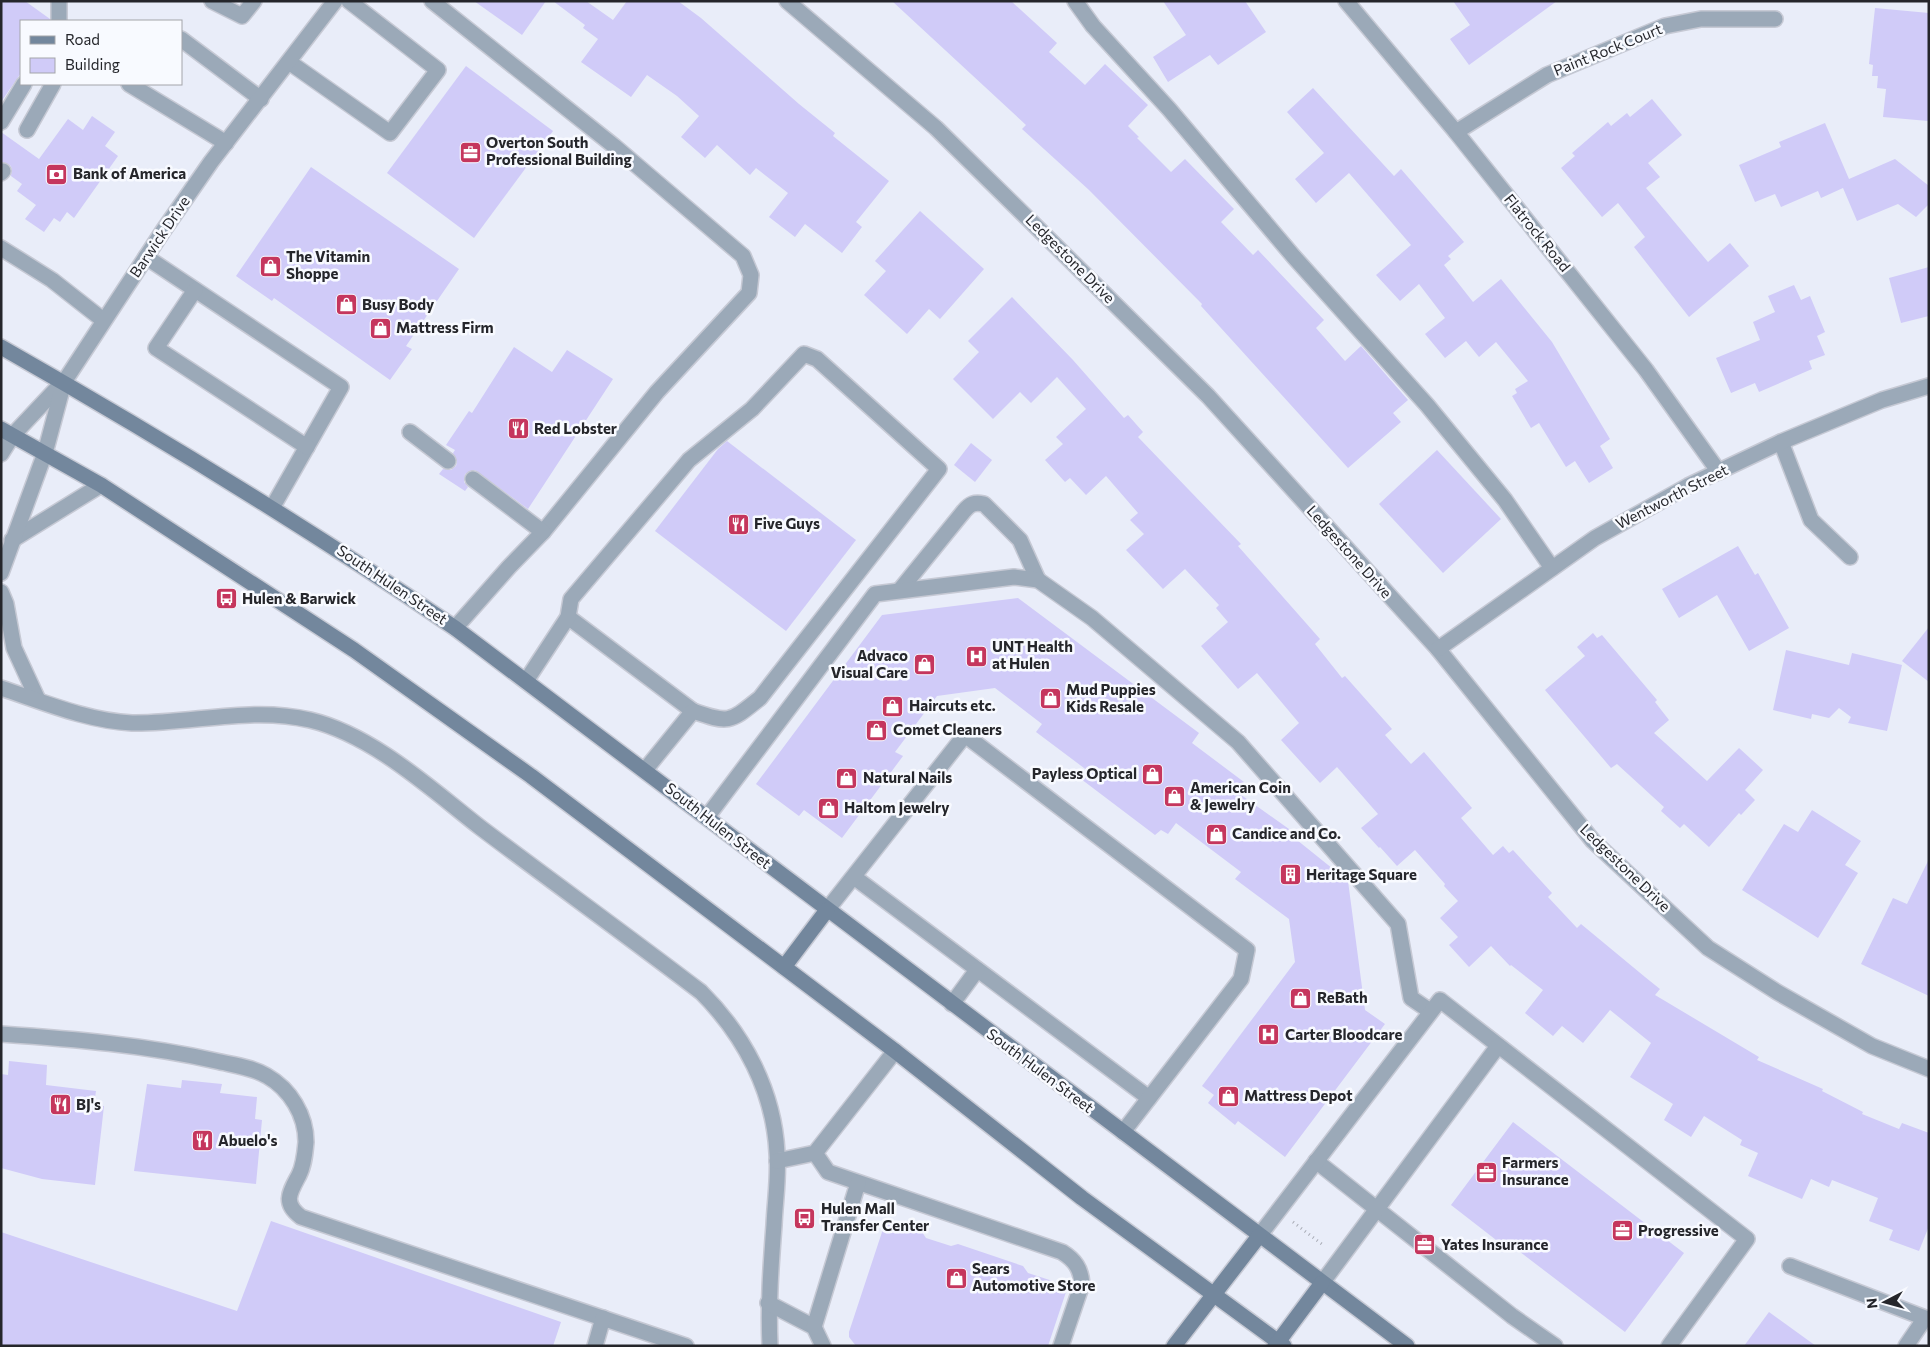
<svg xmlns="http://www.w3.org/2000/svg" width="1930" height="1347" font-family="Commissioner,sans-serif">
<style>
.building{fill:#d0cbf8}
.lines{fill:none;stroke-linecap:round;stroke-linejoin:round}
.lane-casing{stroke:#c6c9d4;stroke-width:18}
.street-casing{stroke:#c6c9d4;stroke-width:18}
.secondary-casing{stroke:#c6c9d4;stroke-width:18}
.path{stroke:#a9acb6;stroke-width:3;stroke-dasharray:1 4;stroke-linecap:butt}
.lane{stroke:#9ba9b8;stroke-width:15}
.street{stroke:#9ba9b8;stroke-width:15}
.secondary{stroke:#73879d;stroke-width:15}
.labels{text-anchor:middle;stroke-width:5;stroke-linejoin:round;paint-order:stroke}
.street-label{font-size:15px;fill:#25262b;stroke:#f8faff}
.poi-label{font-size:15px;font-weight:bold;fill:#25262b;stroke:#f8faff;text-anchor:start}
</style>
<rect width="100%" height="100%" fill="#e9edf9"/>
<!-- building -->
<g class="building">
<polygon points="1,1 25,1 50,19 50,21 21,21 21,73 1,102"/>
<polygon points="474,1 546,1 522,35"/>
<polygon points="553,1 586,1 613,20 627,1 678,1 701,18 799,104 835,133 833,136 889,181 856,222 862,227 842,253 805,224 795,237 769,217 788,193 756,168 750,175 717,145 705,158 681,137 699,116 677,96 647,75 631,97 581,62 598,39 583,28 585,25"/>
<polygon points="892,1 1011,1 1057,43 1049,52 1085,85 1105,64 1148,105 1128,126 1139,137 1137,138 1171,172 1185,159 1234,209 1221,222 1253,255 1258,250 1324,320 1316,328 1345,361 1361,346 1408,400 1393,413 1401,422 1348,468 1201,306 1202,304 1089,190 1022,129 1026,125"/>
<polygon points="1163,1 1245,1 1266,32 1218,65 1210,55 1168,82 1153,57 1186,35"/>
<polygon points="1453,1 1557,1 1469,65 1450,39 1470,25"/>
<polygon points="1875,8 1929,13 1928,121 1883,117 1886,89 1877,88 1878,76 1872,76 1873,65 1869,64"/>
<polygon points="466,66 553,131 474,238 387,173"/>
<polygon points="1313,88 1394,176 1401,169 1464,242 1448,256 1451,259 1444,265 1473,302 1501,279 1552,342 1610,439 1600,446 1613,468 1589,483 1575,461 1566,467 1539,423 1531,428 1512,396 1517,393 1515,389 1528,381 1496,342 1479,357 1466,341 1445,358 1425,334 1445,318 1419,284 1400,301 1376,275 1411,245 1349,173 1316,203 1295,179 1324,153 1287,112"/>
<polygon points="1652,99 1682,135 1648,163 1660,177 1646,188 1708,262 1730,243 1749,266 1689,317 1634,247 1645,237 1618,203 1602,217 1561,168 1575,156 1572,153 1608,122 1611,126 1627,113 1630,117"/>
<polygon points="92,116 115,132 105,146 118,156 74,218 67,212 60,222 54,218 44,232 25,219 36,205 17,191 22,184 11,176 12,169 10,165 1,162 1,132 39,159 68,119 83,130"/>
<polygon points="1825,123 1849,179 1895,159 1929,186 1929,204 1916,217 1898,204 1857,221 1843,188 1821,198 1818,191 1781,207 1775,194 1755,202 1739,165 1781,147 1779,142"/>
<polygon points="311,167 459,269 406,346 412,349 390,380 274,298 272,301 236,276"/>
<polygon points="920,211 984,269 940,319 929,309 907,334 864,295 886,271 875,261"/>
<polygon points="1929,267 1929,316 1901,323 1889,278"/>
<polygon points="1794,285 1801,300 1810,296 1825,332 1817,336 1825,355 1809,361 1812,369 1759,392 1755,383 1731,393 1716,358 1760,340 1753,322 1775,312 1768,296"/>
<polygon points="1012,297 1073,360 1124,418 1128,415 1143,432 1138,437 1241,544 1238,546 1320,639 1315,644 1342,678 1345,676 1392,729 1385,735 1411,764 1424,752 1472,808 1461,818 1493,855 1503,846 1509,853 1513,850 1552,893 1548,897 1577,928 1581,924 1645,977 1660,989 1655,995 1759,1057 1757,1060 1823,1089 1822,1091 1863,1112 1862,1114 1899,1129 1902,1123 1929,1133 1929,1226 1919,1251 1889,1240 1893,1230 1869,1221 1878,1198 1832,1180 1829,1187 1811,1179 1802,1199 1748,1176 1758,1153 1740,1145 1742,1140 1704,1116 1691,1137 1664,1120 1673,1104 1630,1077 1651,1043 1610,1010 1583,1043 1562,1026 1553,1036 1525,1013 1543,990 1511,965 1510,966 1491,946 1469,967 1449,945 1458,937 1440,918 1458,901 1444,886 1445,884 1415,850 1397,866 1380,847 1379,848 1361,828 1378,814 1337,767 1320,783 1281,740 1299,723 1257,673 1238,689 1201,646 1228,622 1216,608 1219,605 1185,569 1163,589 1126,550 1144,534 1130,520 1138,513 1106,476 1086,495 1070,478 1065,482 1045,460 1063,444 1056,437 1086,409 1057,377 1031,403 1020,392 993,419 953,379 979,352 968,341"/>
<polygon points="514,347 552,372 567,350 613,379 528,509 475,470 465,474 464,482 468,487 465,491 439,474 443,469 451,470 456,466 457,462 453,453 455,450 446,445 469,411 472,413"/>
<polygon points="727,441 856,540 786,631 655,531 718,449"/>
<polygon points="971,443 992,460 975,482 954,465"/>
<polygon points="1437,450 1501,519 1443,573 1379,504"/>
<polygon points="1738,546 1755,575 1758,573 1789,628 1749,651 1717,595 1679,618 1662,589"/>
<polygon points="1018,598 1199,733 1192,743 1244,782 1237,792 1289,829 1287,832 1348,881 1365,1010 1385,1024 1285,1157 1238,1121 1235,1125 1208,1103 1214,1095 1202,1086 1295,962 1289,919 1235,879 1241,872 1176,823 1168,834 1161,830 1155,835 1081,779 1088,771 1036,732 1042,724 995,688 937,696 895,752 903,756 842,838 804,810 799,816 756,784 882,615"/>
<polygon points="1929,627 1929,682 1902,661"/>
<polygon points="1593,633 1597,638 1602,635 1657,700 1655,702 1669,720 1654,733 1707,781 1739,748 1763,770 1745,790 1755,800 1741,815 1739,813 1709,847 1684,824 1680,828 1661,811 1664,807 1617,764 1611,768 1545,690 1585,656 1577,647"/>
<polygon points="1786,650 1849,665 1852,653 1902,665 1887,731 1848,723 1851,717 1839,708 1829,718 1812,714 1811,719 1773,710"/>
<polygon points="1812,810 1861,841 1845,865 1858,873 1818,938 1742,890 1784,824 1798,832"/>
<polygon points="1929,859 1929,996 1861,964 1893,898 1907,904"/>
<polygon points="9,1061 47,1065 46,1085 96,1091 94,1105 104,1106 95,1185 42,1179 1,1168 1,1074 8,1075"/>
<polygon points="182,1080 222,1084 220,1093 257,1097 255,1119 262,1120 256,1184 134,1171 147,1084 181,1088"/>
<polygon points="1513,1122 1684,1253 1625,1332 1503,1239 1500,1243 1451,1205"/>
<polygon points="271,1221 561,1322 553,1346 1,1346 1,1232 237,1311"/>
<polygon points="890,1223 922,1232 926,1238 951,1246 958,1244 1023,1266 1028,1273 1068,1286 1048,1346 856,1346 849,1337 849,1332 883,1229"/>
<polygon points="1769,1312 1816,1346 1744,1346"/>
</g>
<g class="lines">
<defs>
<g id="lane">
<polyline points="59,1 59,21"/>
<polyline points="212,1 242,16 254,1"/>
<polyline points="432,1 614,146 743,256 751,275 749,293 657,392 543,532 509,567 455,628"/>
<polyline points="1075,1 1093,26 1169,109 1294,257 1427,405 1505,500 1552,568"/>
<polyline points="181,39 261,99"/>
<polyline points="289,62 390,133 438,70 349,1"/>
<polyline points="129,84 226,143"/>
<polyline points="1,122 24,84"/>
<polyline points="27,130 53,84"/>
<polyline points="1,173 3,171"/>
<polyline points="1,248 52,280 103,320"/>
<polyline points="146,257 341,387 272,508"/>
<polyline points="195,290 156,348 307,447"/>
<polyline points="410,432 448,461"/>
<polyline points="1,454 13,435 62,383"/>
<polyline points="473,479 543,532"/>
<polyline points="12,540 101,485"/>
<polyline points="1,573 45,453 64,382"/>
<path d="M900,590L964,511C970,504 974,502 984,504L1020,540L1038,580"/>
<polyline points="1,592 6,604 14,648 38,700"/>
<polyline points="568,617 693,711"/>
<path d="M526,681L568,617L571,599L689,460L752,409L804,354L817,359L939,469L760,698C730,722 730,724 693,711L645,770"/>
<path d="M1,688C43,702 88,721 132,723C192,724 251,706 310,720C373,735 431,789 481,828C554,883 629,937 701,992C744,1035 774,1091 777,1153C779,1177 775,1201 774,1225C771,1265 768,1305 770,1346"/>
<polyline points="707,817 875,594 1014,577 1038,580 1092,618 1238,742 1398,924 1411,998 1430,1011"/>
<polyline points="854,877 1149,1098"/>
<polyline points="827,910 965,735 1247,950 1241,979 1123,1132"/>
<polyline points="952,1004 977,970"/>
<path d="M1,1034C73,1039 146,1045 216,1061C233,1065 252,1067 267,1076C290,1089 306,1115 306,1142C305,1153 304,1165 299,1175C290,1192 282,1203 301,1217L686,1346"/>
<path d="M815,1153L828,1172L1062,1252C1075,1260 1081,1269 1082,1284L1061,1346"/>
<polyline points="777,1161 815,1153 895,1051"/>
<polyline points="1316,1161 1512,1316 1555,1346"/>
<polyline points="1259,1236 1440,1000 1747,1239 1669,1346"/>
<polyline points="1790,1266 1925,1318 1906,1346"/>
<polyline points="1322,1283 1498,1046"/>
<polyline points="768,1303 814,1327 823,1346"/>
<polyline points="814,1327 858,1183"/>
<polyline points="595,1346 603,1318"/>
</g>
<g id="street">
<polyline points="787,1 936,128 1208,396 1438,649 1593,841 1708,948 1777,992 1872,1046 1929,1069"/>
<polyline points="1346,1 1456,132 1646,370 1719,472"/>
<polyline points="1456,132 1547,75 1665,26 1701,19 1775,19"/>
<polyline points="64,382 163,231 211,162 335,1"/>
<polyline points="1781,442 1811,520 1850,557"/>
<polyline points="1438,649 1595,538 1688,486 1781,442 1882,400 1929,386"/>
</g>
<g id="secondary">
<path d="M1,347C156,435 308,528 455,628L1407,1346"/>
<polyline points="1,429 101,485 354,650 531,776 895,1051 1082,1198 1284,1346"/>
<polyline points="784,967 827,910"/>
<polyline points="1174,1346 1259,1236"/>
<polyline points="1275,1346 1322,1283"/>
</g>
</defs>
<!-- lane casing -->
<use href="#lane" class="lane-casing"/>
<!-- street casing -->
<use href="#street" class="street-casing"/>
<!-- secondary casing -->
<use href="#secondary" class="secondary-casing"/>
<!-- path -->
<polyline class="path" points="1293,1222 1323,1245"/>
<!-- lane -->
<use href="#lane" class="lane"/>
<!-- street -->
<use href="#street" class="street"/>
<!-- secondary -->
<use href="#secondary" class="secondary"/>
</g>
<!-- icons -->
<defs>
<symbol id="office-square" viewBox="-11 -11 22 22"><rect x="-9" y="-9" width="18" height="18" rx="4" fill="#c5365d" stroke="#f8faff"/><path d="M-6-3h4V-5.5h4V-3h4V5H-6ZM-1-4.5V-3h2v-1.5ZM-6 0V1H6V0Z" fill="#fff"/></symbol>
<symbol id="bank-square" viewBox="-11 -11 22 22"><rect x="-9" y="-9" width="18" height="18" rx="4" fill="#c5365d" stroke="#f8faff"/><path d="M-6-4H6V4H-6ZM0-2.3a2.3 2.3 0 1 0 0 4.6a2.3 2.3 0 1 0 0-4.6Z" fill="#fff"/></symbol>
<symbol id="shop-square" viewBox="-11 -11 22 22"><rect x="-9" y="-9" width="18" height="18" rx="4" fill="#c5365d" stroke="#f8faff"/><path d="M-5-2.5h2.3a2.7 3.5 0 0 1 5.4 0H5L5.5 6h-11ZM-1.5-2.5h3a1.5 2.3 0 0 0-3 0Z" fill="#fff"/></symbol>
<symbol id="restaurant-square" viewBox="-11 -11 22 22"><rect x="-9" y="-9" width="18" height="18" rx="4" fill="#c5365d" stroke="#f8faff"/><path d="M-5-6h1v4h1v-4h1v4h1v-4h1v5L-1.5 .5V6h-2V.5L-5-1ZM5-6V6H3V1.5H1.5Q1.5-4 5-6Z" fill="#fff"/></symbol>
<symbol id="bus-square" viewBox="-11 -11 22 22"><rect x="-9" y="-9" width="18" height="18" rx="4" fill="#c5365d" stroke="#f8faff"/><path d="M-5-6H5V4H4V6H2V4H-2V6H-4V4H-5ZM-3.5-4V0h7V-4ZM-3.5 1.2v1.5H-2V1.2ZM2 1.2v1.5H3.5V1.2Z" fill="#fff"/></symbol>
<symbol id="hospital-square" viewBox="-11 -11 22 22"><rect x="-9" y="-9" width="18" height="18" rx="4" fill="#c5365d" stroke="#f8faff"/><path d="M-5-5h3v3.5h4V-5h3V5h-3V1.5h-4V5h-3Z" fill="#fff"/></symbol>
<symbol id="building-square" viewBox="-11 -11 22 22"><rect x="-9" y="-9" width="18" height="18" rx="4" fill="#c5365d" stroke="#f8faff"/><path d="M-4-6H4V6H1V3H-1V6H-4ZM-2.5-4.3h1.7v1.8h-1.7ZM.8-4.3h1.7v1.8H.8ZM-2.5-1h1.7V.8h-1.7ZM.8-1h1.7V.8H.8Z" fill="#fff"/></symbol>
</defs>
<g fill-rule="evenodd">
<use href="#office-square" x="458" y="140" width="25" height="25"/>
<use href="#bank-square" x="44" y="162" width="25" height="25"/>
<use href="#shop-square" x="258" y="254" width="25" height="25"/>
<use href="#shop-square" x="334" y="292" width="25" height="25"/>
<use href="#shop-square" x="368" y="316" width="25" height="25"/>
<use href="#restaurant-square" x="506" y="416" width="25" height="25"/>
<use href="#restaurant-square" x="726" y="512" width="25" height="25"/>
<use href="#bus-square" x="214" y="586" width="25" height="25"/>
<use href="#hospital-square" x="964" y="644" width="25" height="25"/>
<use href="#shop-square" x="912" y="652" width="25" height="25"/>
<use href="#shop-square" x="1038" y="686" width="25" height="25"/>
<use href="#shop-square" x="880" y="694" width="25" height="25"/>
<use href="#shop-square" x="864" y="718" width="25" height="25"/>
<use href="#shop-square" x="1140" y="762" width="25" height="25"/>
<use href="#shop-square" x="834" y="766" width="25" height="25"/>
<use href="#shop-square" x="1162" y="784" width="25" height="25"/>
<use href="#shop-square" x="816" y="796" width="25" height="25"/>
<use href="#shop-square" x="1204" y="822" width="25" height="25"/>
<use href="#building-square" x="1278" y="862" width="25" height="25"/>
<use href="#shop-square" x="1288" y="986" width="25" height="25"/>
<use href="#hospital-square" x="1256" y="1022" width="25" height="25"/>
<use href="#shop-square" x="1216" y="1084" width="25" height="25"/>
<use href="#restaurant-square" x="48" y="1092" width="25" height="25"/>
<use href="#restaurant-square" x="190" y="1128" width="25" height="25"/>
<use href="#office-square" x="1474" y="1160" width="25" height="25"/>
<use href="#bus-square" x="792" y="1206" width="25" height="25"/>
<use href="#office-square" x="1610" y="1218" width="25" height="25"/>
<use href="#office-square" x="1412" y="1232" width="25" height="25"/>
<use href="#shop-square" x="944" y="1266" width="25" height="25"/>
</g>
<g class="labels">
<!-- street labels -->
<g class="street-label">
<text transform="translate(1608 50) rotate(-22)" y="5">Paint Rock Court</text>
<text transform="translate(1537 233) rotate(51)" y="5">Flatrock Road</text>
<text transform="translate(160 237) rotate(-56)" y="5">Barwick Drive</text>
<text transform="translate(1070 259) rotate(45)" y="5">Ledgestone Drive</text>
<text transform="translate(1672 497) rotate(-27)" y="5">Wentworth Street</text>
<text transform="translate(1349 552) rotate(48)" y="5">Ledgestone Drive</text>
<text transform="translate(392 585) rotate(34)" y="5">South Hulen Street</text>
<text transform="translate(718 826) rotate(38)" y="5">South Hulen Street</text>
<text transform="translate(1625 868) rotate(44)" y="5">Ledgestone Drive</text>
<text transform="translate(1040 1071) rotate(37)" y="5">South Hulen Street</text>
</g>
<!-- poi labels -->
<g class="poi-label">
<text x="486" y="148">Overton South<tspan x="486" dy="17">Professional Building</tspan></text>
<text x="73" y="179">Bank of America</text>
<text x="286" y="262">The Vitamin<tspan x="286" dy="17">Shoppe</tspan></text>
<text x="362" y="310">Busy Body</text>
<text x="396" y="333">Mattress Firm</text>
<text x="534" y="434">Red Lobster</text>
<text x="754" y="529">Five Guys</text>
<text x="242" y="604">Hulen &amp; Barwick</text>
<text x="992" y="652">UNT Health<tspan x="992" dy="17">at Hulen</tspan></text>
<text x="908" y="661" text-anchor="end">Advaco<tspan x="908" dy="17">Visual Care</tspan></text>
<text x="1066" y="695">Mud Puppies<tspan x="1066" dy="17">Kids Resale</tspan></text>
<text x="909" y="711">Haircuts etc.</text>
<text x="893" y="735">Comet Cleaners</text>
<text x="1137" y="779" text-anchor="end">Payless Optical</text>
<text x="863" y="783">Natural Nails</text>
<text x="1190" y="793">American Coin<tspan x="1190" dy="17">&amp; Jewelry</tspan></text>
<text x="844" y="813">Haltom Jewelry</text>
<text x="1232" y="839">Candice and Co.</text>
<text x="1306" y="880">Heritage Square</text>
<text x="1317" y="1003">ReBath</text>
<text x="1285" y="1040">Carter Bloodcare</text>
<text x="1244" y="1101">Mattress Depot</text>
<text x="76" y="1110">BJ's</text>
<text x="218" y="1146">Abuelo's</text>
<text x="1502" y="1168">Farmers<tspan x="1502" dy="17">Insurance</tspan></text>
<text x="821" y="1214">Hulen Mall<tspan x="821" dy="17">Transfer Center</tspan></text>
<text x="1638" y="1236">Progressive</text>
<text x="1441" y="1250">Yates Insurance</text>
<text x="972" y="1274">Sears<tspan x="972" dy="17">Automotive Store</tspan></text>
</g>
</g>
<!-- border -->
<rect width="1930" height="1347" fill="none" stroke="#25262b" stroke-width="5"/>
<!-- legend -->
<rect x="20" y="20" width="162" height="65" fill="#f8faff" stroke="#a4a5aa"/>
<rect x="30" y="36" width="25" height="8" fill="#73879d" stroke="#a4a5aa"/>
<text x="65" y="45" font-size="15" fill="#25262b">Road</text>
<rect x="30" y="58" width="25" height="15" fill="#d0cbf8" stroke="#a4a5aa"/>
<text x="65" y="70" font-size="15" fill="#25262b">Building</text>
<!-- north arrow -->
<g transform="translate(1885 1302) rotate(264)" stroke="#f8faff" stroke-width="4" paint-order="stroke">
<path d="M0-4L9 19L0 12L-9 19Z" fill="#25262b"/>
<text y="-8" font-size="14" font-weight="bold" text-anchor="middle" fill="#25262b">N</text>
</g>
</svg>
